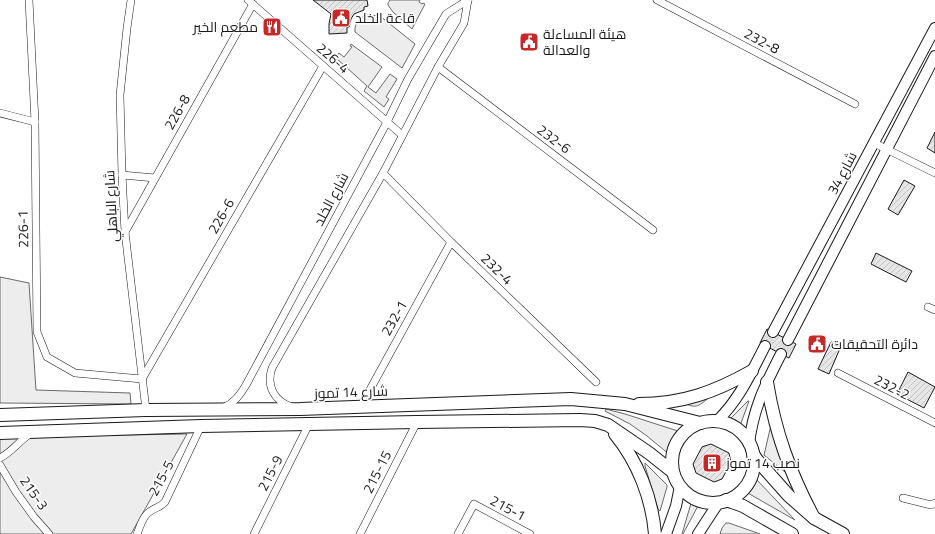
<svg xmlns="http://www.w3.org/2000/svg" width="935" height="534" font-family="'Titillium Web',Cairo,sans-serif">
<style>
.grass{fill:#ededed;stroke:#6a6a6a}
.building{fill:url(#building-hatch);stroke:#1a1a1a}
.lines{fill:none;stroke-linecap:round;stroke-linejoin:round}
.secondary-tunnel{stroke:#ddd;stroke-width:10;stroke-dasharray:10 5;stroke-linecap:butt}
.street-casing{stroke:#1a1a1a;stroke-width:8}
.secondary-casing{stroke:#1a1a1a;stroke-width:12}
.primary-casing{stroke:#1a1a1a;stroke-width:14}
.street{stroke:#fff;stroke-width:7}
.secondary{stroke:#fff;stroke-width:10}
.primary{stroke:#fff;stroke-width:12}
.labels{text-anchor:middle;stroke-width:3;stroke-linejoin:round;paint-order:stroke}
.poi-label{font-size:14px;fill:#1a1a1a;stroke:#fff;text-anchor:start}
.street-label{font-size:14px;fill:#1a1a1a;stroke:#fff}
</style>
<defs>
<pattern id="building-hatch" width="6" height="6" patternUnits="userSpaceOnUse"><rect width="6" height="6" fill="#e6e6e6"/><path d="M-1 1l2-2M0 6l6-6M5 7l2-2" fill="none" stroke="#c5c5c5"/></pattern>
</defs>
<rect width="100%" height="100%" fill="#fff"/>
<!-- grass -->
<g class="grass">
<polygon points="390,0 420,0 419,2 422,4 423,3 425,4 412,29 393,12 388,5 388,3"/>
<path d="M368,15L380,16L415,44L402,68L355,32C354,23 360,17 368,15Z"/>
<polygon points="351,44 382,67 368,87 376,93 390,74 397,79 386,97 389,99 384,107 364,91 367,86 336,58 339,53 344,57 352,47 350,46"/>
<polygon points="0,277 29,283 36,390 130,393 131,404 0,403"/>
<path d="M711,396C696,408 697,409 679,401Z"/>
<polygon points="748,401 749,401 740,426 736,421 730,419"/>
<path d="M606,409L625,414L681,432C674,438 669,445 670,455L647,436L630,424L605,411Z"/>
<polygon points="771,425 785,472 764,455"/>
<polygon points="187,434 131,534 0,534 0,437"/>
<polygon points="645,463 667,485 667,487 660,511 658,509 645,466"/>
<polygon points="756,479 795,520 746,492 753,486"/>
<polygon points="692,500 699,504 683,534 682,534"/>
<polygon points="726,523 729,523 760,534 720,534 722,528"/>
</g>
<!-- building -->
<g class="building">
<polygon points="313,0 367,0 368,6 364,7 364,10 354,14 351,19 349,27 347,27 347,33 329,34 329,24 331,14"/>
<polygon points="935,132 935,153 927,148"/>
<polygon points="904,180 915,186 898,215 888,209"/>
<polygon points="876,253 912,271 906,282 871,264"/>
<polygon points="767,329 796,344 789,358 760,343"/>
<polygon points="831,342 841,346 829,374 818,369"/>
<polygon points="908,372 935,387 924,408 897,394"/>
<polygon points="711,444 729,453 731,462 722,479 714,482 696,473 693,464 702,447"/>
<polygon points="711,458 717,461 714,468 707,464"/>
</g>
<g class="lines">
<!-- secondary-tunnel -->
<g class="secondary-tunnel">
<polyline points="765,346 773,332"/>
<polyline points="781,354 788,340"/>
</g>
<defs>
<g id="street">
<polyline points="29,0 35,122 37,332 47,357 75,373 142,379 323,66"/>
<polyline points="131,0 127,28 120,95 122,175 125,232 146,410"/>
<polyline points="248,0 402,135"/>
<polyline points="657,0 855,104"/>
<polyline points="438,67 653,230"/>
<polyline points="0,113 35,122"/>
<polyline points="874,143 935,173"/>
<polyline points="383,173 451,242 596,382"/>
<polyline points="122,175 155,178"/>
<polyline points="125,232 253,4"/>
<polyline points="928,307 935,310"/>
<polyline points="838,373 935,423"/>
<polyline points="361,406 451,242"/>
<path d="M292,407C274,401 266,386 272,368L383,173L438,67L464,23L468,0"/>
<path d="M223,408C234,403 240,395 246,385L387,122L408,79L446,14L468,0"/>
<path d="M0,458C12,452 19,441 31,433"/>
<polyline points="0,465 16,492 34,517 49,534"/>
<polyline points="903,498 931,505 935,503"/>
<path d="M137,534C140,527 142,518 148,513C153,508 160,508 165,502L201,426"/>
<polyline points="254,534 309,424"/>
<polyline points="360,534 417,422"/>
<polyline points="458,534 474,504 530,534"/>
</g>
<g id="secondary">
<polyline points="773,332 935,28"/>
<polyline points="788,340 935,56"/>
<path d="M717,421C739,400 751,373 765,346"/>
<path d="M749,444C753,409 765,385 781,354"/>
<polyline points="666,534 676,506 680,486"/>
<polyline points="698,534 711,514 719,502"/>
</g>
<g id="primary">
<path d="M767,382C775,432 790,473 814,518"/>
<path d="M639,404C682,404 715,392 752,371"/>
<polyline points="0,415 146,410 300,409 571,399 625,404 700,423"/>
<circle cx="713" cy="462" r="41"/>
<polyline points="0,433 201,426 417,422 580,420 595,421 608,425 649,453 673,472"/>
<path d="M615,434C638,462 652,498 655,534"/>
<polyline points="753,454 757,460 789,496 814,518 843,534"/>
<polyline points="726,500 732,502 743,506 792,534"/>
</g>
</defs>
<!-- street casing -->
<use href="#street" class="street-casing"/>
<!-- secondary casing -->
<use href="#secondary" class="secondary-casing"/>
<!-- primary casing -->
<use href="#primary" class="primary-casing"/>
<!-- street -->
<use href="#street" class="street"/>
<!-- secondary -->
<use href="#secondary" class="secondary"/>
<!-- primary -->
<use href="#primary" class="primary"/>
</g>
<!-- icons -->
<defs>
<symbol id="civic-square" viewBox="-11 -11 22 22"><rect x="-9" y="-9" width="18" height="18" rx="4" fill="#c62828" stroke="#fff"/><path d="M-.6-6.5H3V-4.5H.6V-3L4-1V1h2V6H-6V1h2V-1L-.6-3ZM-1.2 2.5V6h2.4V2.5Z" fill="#fff"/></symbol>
<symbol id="restaurant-square" viewBox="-11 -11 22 22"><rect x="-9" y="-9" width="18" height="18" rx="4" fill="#c62828" stroke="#fff"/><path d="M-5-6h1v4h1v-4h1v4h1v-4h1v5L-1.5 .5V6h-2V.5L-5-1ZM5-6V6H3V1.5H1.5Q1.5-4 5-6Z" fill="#fff"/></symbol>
<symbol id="building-square" viewBox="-11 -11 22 22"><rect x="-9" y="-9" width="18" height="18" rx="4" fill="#c62828" stroke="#fff"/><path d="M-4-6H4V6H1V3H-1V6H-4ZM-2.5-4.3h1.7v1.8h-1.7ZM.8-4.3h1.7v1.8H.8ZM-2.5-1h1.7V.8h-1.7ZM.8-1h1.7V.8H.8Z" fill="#fff"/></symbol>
</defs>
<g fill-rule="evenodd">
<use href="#civic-square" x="330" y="7" width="22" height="22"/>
<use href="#restaurant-square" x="261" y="16" width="22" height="22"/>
<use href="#civic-square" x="518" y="31" width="22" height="22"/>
<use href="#civic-square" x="806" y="333" width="22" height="22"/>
<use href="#building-square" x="701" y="452" width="22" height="22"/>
</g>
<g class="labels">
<!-- poi labels -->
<g class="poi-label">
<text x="355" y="23">قاعة الخلد</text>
<text x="258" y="32" text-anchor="end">مطعم الخير</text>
<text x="543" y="39">هيئة المساءلة<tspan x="543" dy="16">والعدالة</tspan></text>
<text x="831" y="349">دائرة التحقيقات</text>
<text x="726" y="468">نصب 14 تموز</text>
</g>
<!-- street labels -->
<g class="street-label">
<text transform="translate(762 41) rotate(28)" y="5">232-8</text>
<text transform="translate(333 58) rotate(41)" y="5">226-4</text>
<text transform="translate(177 112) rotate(-61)" y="5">226-8</text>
<text transform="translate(554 139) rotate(37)" y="5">232-6</text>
<text transform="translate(842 173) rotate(-62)" y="5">شارع 34</text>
<text transform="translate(331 199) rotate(-62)" y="5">شارع الخلد</text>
<text transform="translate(111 206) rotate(-93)" y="5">شارع الباهلي</text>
<text transform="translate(221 216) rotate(-60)" y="5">226-6</text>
<text transform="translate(23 229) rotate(-91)" y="5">226-1</text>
<text transform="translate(497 269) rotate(44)" y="5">232-4</text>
<text transform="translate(394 318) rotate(-61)" y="5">232-1</text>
<text transform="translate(892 387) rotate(27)" y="5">232-2</text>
<text transform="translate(351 392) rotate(-2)" y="5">شارع 14 تموز</text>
<text transform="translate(377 472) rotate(-63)" y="5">215-15</text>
<text transform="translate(270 473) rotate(-63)" y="5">215-9</text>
<text transform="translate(161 478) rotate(-62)" y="5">215-5</text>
<text transform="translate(34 493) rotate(55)" y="5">215-3</text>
<text transform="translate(508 508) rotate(28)" y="5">215-1</text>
</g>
</g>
</svg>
